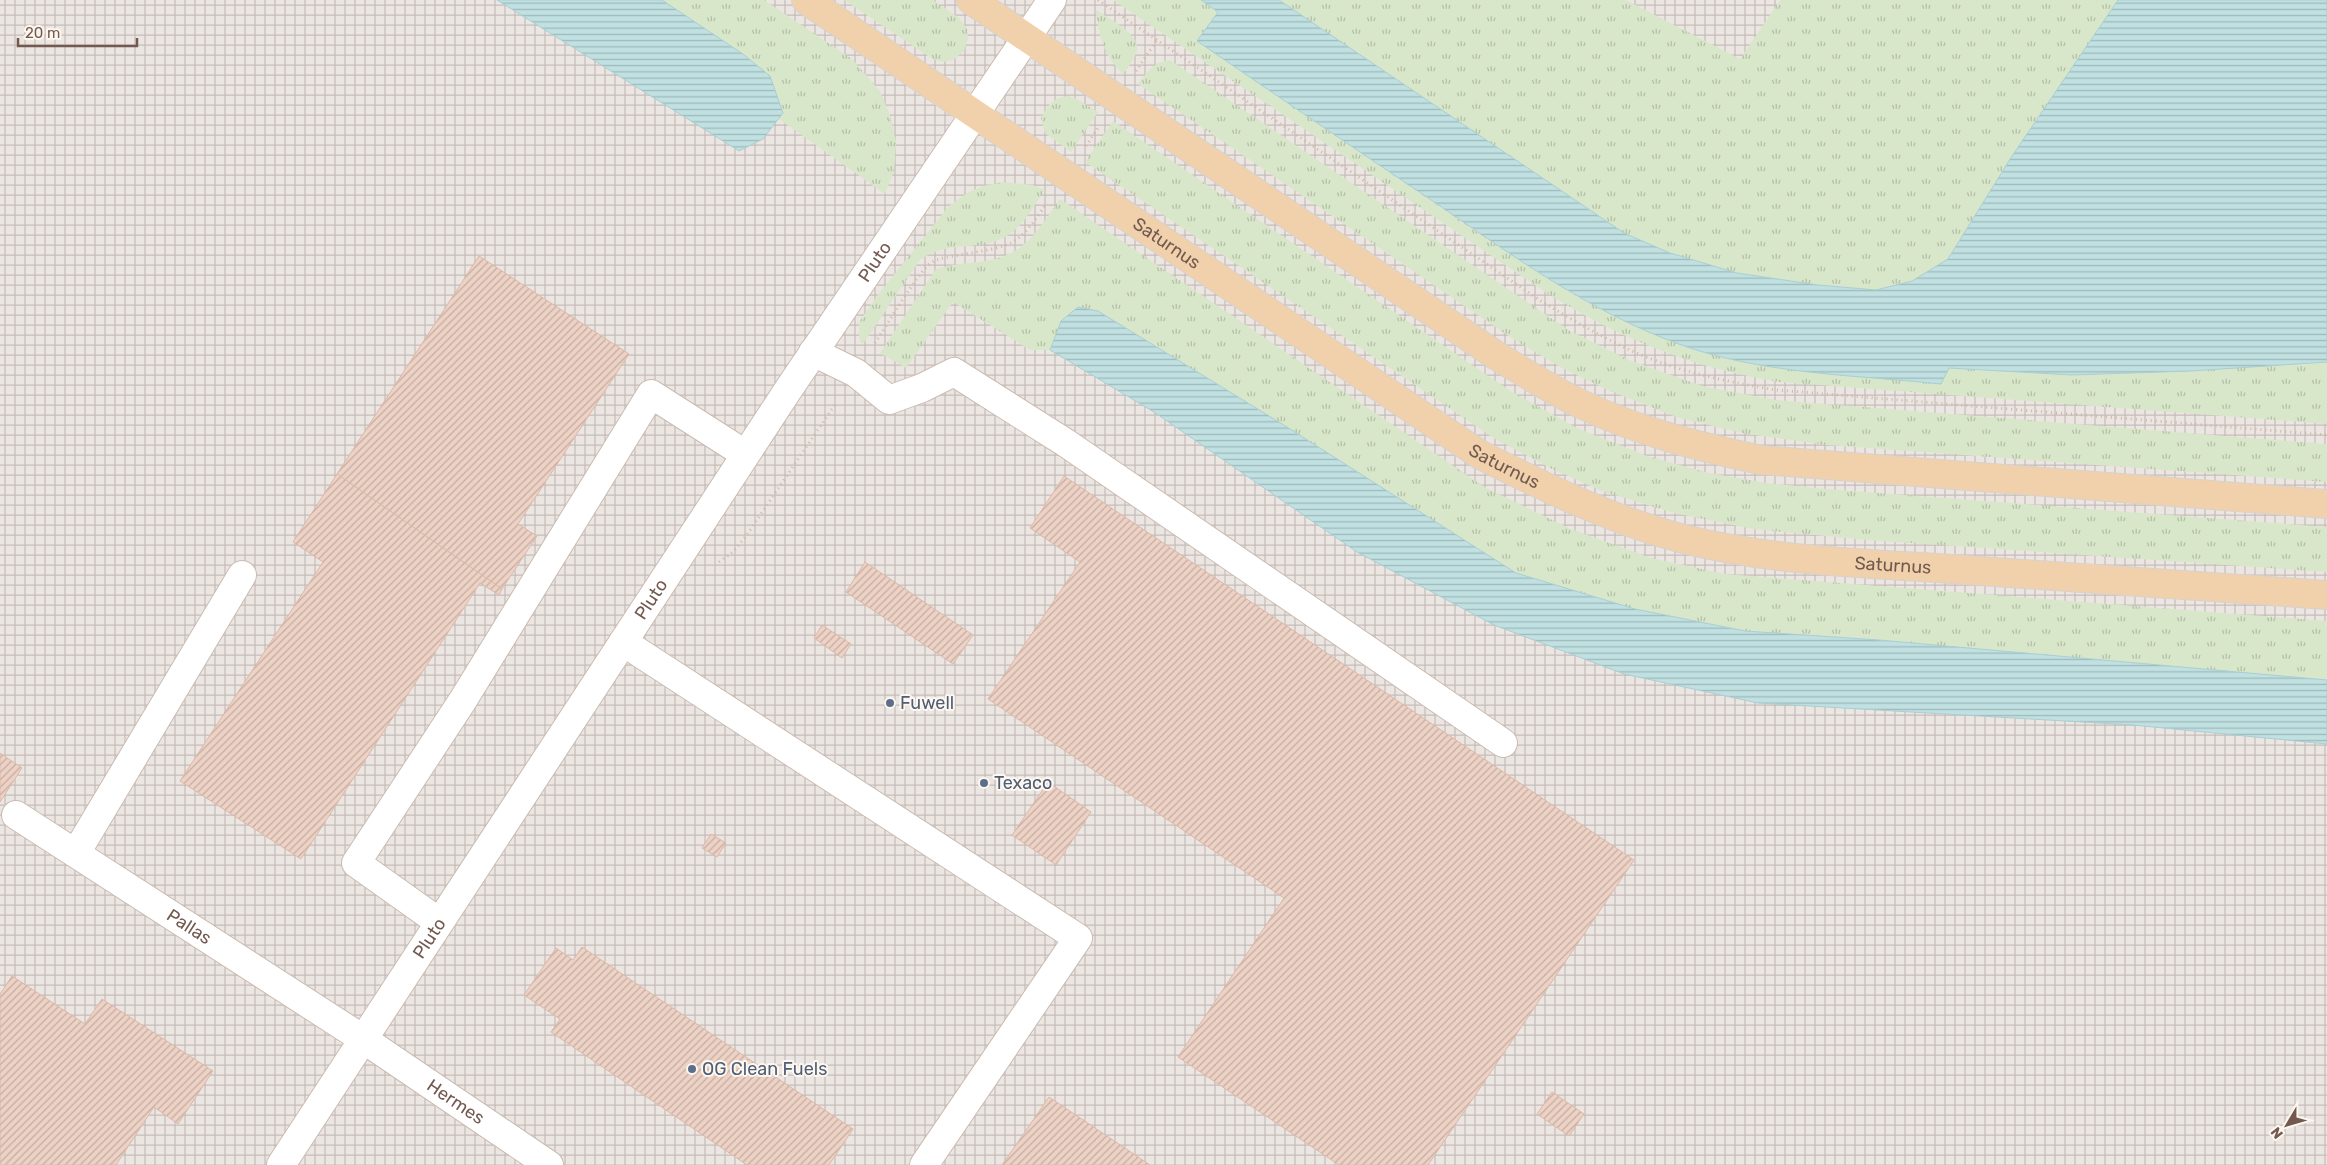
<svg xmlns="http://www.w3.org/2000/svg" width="2327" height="1165" font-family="Rubik,sans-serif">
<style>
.industrial{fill:url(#industrial-grid)}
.grass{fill:url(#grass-tufts)}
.water{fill:url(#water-rules);stroke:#a8cfd3}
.building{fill:url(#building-hatch);stroke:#ddb8a7}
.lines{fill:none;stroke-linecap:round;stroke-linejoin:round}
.minor-casing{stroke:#ccbbb1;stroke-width:30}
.major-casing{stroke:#d8d1ce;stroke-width:30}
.path{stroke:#d2b5a8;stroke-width:3;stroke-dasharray:1 4;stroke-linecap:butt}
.minor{stroke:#fff;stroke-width:28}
.major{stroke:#f1d1ab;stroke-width:28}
.service-dot{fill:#5c6f8a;stroke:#fdf7f0;stroke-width:2}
.labels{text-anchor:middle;stroke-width:4;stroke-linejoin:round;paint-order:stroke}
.street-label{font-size:18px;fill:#725a50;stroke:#fdf7f0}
.service-label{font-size:18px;fill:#4e5e75;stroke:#fdf7f0;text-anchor:start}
</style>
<defs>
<pattern id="industrial-grid" width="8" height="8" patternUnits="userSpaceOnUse" patternTransform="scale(1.25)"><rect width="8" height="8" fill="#ece6e3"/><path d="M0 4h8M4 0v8" fill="none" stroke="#c4bdba"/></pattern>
<pattern id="grass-tufts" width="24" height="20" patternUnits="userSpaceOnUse" patternTransform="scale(1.25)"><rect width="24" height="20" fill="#d8e7ca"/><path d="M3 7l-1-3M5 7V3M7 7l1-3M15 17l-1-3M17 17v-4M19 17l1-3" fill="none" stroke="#b4bea6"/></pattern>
<pattern id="water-rules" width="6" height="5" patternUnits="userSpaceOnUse" patternTransform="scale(1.25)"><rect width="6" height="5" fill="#c0e0e2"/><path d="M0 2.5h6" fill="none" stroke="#a0b9ba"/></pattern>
<pattern id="building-hatch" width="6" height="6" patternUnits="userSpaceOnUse" patternTransform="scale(1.25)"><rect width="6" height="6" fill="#edd2c5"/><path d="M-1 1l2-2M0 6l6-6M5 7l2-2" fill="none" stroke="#c4ada2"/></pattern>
</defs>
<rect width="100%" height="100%" fill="#faf3ea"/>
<!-- industrial -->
<rect class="industrial" x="0" y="0" width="2327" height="1165"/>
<!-- grass -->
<g class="grass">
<polygon points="662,0 764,0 852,59 880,91 890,115 896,142 894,171 885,194 779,119 782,113 743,54"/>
<polygon points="844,0 933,0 958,17 967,28 968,39 964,51 953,60 942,62 931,58"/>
<path d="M1113,0H1201L1218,12L1197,41L1494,244L1571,293L1623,321L1678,344L1734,359L1949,368L2072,375L2191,371L2327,362V424L1780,382C1693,368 1620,339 1545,292Z"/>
<polygon points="1279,0 1626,0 1740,59 1780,0 2118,0 2012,156 1948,259 1912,281 1876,290 1818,285 1737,273 1670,253 1624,233"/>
<path d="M1096,10C1108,18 1145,36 1136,54C1133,61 1127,68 1123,74C1104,56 1098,35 1096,10Z"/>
<path d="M1170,60L1570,331L1629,360L1702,386L1776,400L2327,444V482L1827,445L1747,434L1679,418L1610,391L1562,368L1513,339L1138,84C1148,71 1153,62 1170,60Z"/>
<path d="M1068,96L1077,99L1098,112L1071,152L1045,133L1041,118C1048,105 1052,98 1068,96Z"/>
<polygon points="1113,121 1509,390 1577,428 1647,456 1709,473 1767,483 1826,489 2327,527 2327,572 1867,540 1753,529 1674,513 1602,491 1550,468 1495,439 1085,162"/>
<path d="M1003,182L1033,185L1045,190C1033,207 1023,227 1005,237C978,252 946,240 920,260L863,344L859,338V322L880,292L949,206L967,193L983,186Z"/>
<path d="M1060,199L1486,488L1571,529L1651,558L1725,574L2327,621V680L1879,640L1745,631L1635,609L1516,573L1287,427L1098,311L1061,321L1050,350H1030L953,302L906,368L880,353L936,269C954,263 971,264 990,260C1027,253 1039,228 1060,199Z"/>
</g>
<!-- water -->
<g class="water">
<polygon points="497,0 662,0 743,54 770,76 783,113 763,139 739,151"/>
<path d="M1201,0H1279L1624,233L1670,253L1737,273L1818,285L1876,290L1912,281L1948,259L2012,156L2118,0H2327V362L2191,371L2072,375L1949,368L1941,384C1855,375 1758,374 1676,343C1589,311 1513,256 1437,204C1357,150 1277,96 1197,41L1218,12Z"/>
<polygon points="1078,307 1098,311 1287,427 1516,573 1635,609 1745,631 1879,640 2327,680 2327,744 2133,725 1758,703 1624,674 1494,625 1357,552 1154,412 1050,350 1061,321"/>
</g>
<!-- building -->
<g class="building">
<polygon points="479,256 629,354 518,524 537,536 502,589 337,474"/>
<polygon points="337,474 502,589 499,595 480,583 301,859 180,781 323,562 293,542"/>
<polygon points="1064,476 1634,860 1428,1165 1339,1165 1178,1057 1284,898 988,699 1080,562 1030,528"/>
<polygon points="865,562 973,635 953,664 846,592"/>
<polygon points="822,625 851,644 842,658 814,638"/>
<polygon points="0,753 22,768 0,802"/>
<polygon points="1048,782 1091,812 1056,865 1012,835"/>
<polygon points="711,834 726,843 717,857 702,848"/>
<polygon points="582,947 853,1129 829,1165 747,1165 551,1032 560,1019 524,995 556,948 573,960"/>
<polygon points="12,976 85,1024 102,999 213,1071 178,1124 154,1107 116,1165 0,1165 0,994"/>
<polygon points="1552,1092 1584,1114 1569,1136 1537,1114"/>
<polygon points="1049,1097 1150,1165 1002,1165"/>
</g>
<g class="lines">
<defs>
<g id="minor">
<polyline points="813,352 856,373 889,400 922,388 954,372 1066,443 1503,743"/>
<polyline points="623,642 1078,938 924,1165"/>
<path id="s1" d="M16,815L363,1039L549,1165"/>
<polyline points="76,853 242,575"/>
<polyline points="439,922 356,863 463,700 651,394 745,454"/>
<path id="s2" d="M281,1165L788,390L1052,0"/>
</g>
<g id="major">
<path id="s3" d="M806,0L1479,454C1544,487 1609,519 1680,538C1768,561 1862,563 1952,569C2077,578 2202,586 2327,595"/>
<path d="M971,0L1497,356C1525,373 1553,391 1583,405C1640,432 1700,447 1761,460L2327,504"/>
</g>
</defs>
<!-- minor casing -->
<use href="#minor" class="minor-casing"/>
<!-- major casing -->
<use href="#major" class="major-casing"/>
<!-- path -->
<g class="path">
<path d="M1098,0L1541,301C1581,325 1621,349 1665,364C1701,376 1739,384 1777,390L2327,435"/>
<polyline points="1136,71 1157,40"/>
<polyline points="1086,146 1098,128"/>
<path d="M875,343C886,327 919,270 932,262C942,257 954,256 965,254C1016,245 1017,246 1047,203"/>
<polyline points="719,562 733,552 746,536 836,403"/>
</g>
<!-- minor -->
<use href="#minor" class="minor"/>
<!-- major -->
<use href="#major" class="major"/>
</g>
<!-- markers -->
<g class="service-dot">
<circle cx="890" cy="703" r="5"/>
<circle cx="984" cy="783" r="5"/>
<circle cx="692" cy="1069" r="5"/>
</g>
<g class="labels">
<!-- street labels -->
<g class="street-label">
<text dy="6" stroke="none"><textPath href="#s3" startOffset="435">Saturnus</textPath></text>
<text dy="6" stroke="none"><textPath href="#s2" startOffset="1081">Pluto</textPath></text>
<text dy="6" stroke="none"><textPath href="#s3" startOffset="840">Saturnus</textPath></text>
<text dy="6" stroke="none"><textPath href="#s3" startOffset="1245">Saturnus</textPath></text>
<text dy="6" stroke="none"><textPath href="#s2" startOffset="676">Pluto</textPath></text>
<text dy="6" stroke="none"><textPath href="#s1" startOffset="206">Pallas</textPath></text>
<text dy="6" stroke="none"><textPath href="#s2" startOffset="271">Pluto</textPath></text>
<text dy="6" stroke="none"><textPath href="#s1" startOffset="525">Hermes</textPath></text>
</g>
<!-- service labels -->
<g class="service-label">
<text x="900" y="709">Fuwell</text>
<text x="994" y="789">Texaco</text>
<text x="702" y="1075">OG Clean Fuels</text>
</g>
</g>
<!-- north arrow -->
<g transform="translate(2287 1125) rotate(232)" stroke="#fdf7f0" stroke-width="4" paint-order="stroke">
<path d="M0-4L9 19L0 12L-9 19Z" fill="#725a50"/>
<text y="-8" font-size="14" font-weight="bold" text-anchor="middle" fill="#725a50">N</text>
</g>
<!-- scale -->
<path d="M18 38v8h119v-8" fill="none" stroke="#725a50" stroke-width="2.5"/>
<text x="25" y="38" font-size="15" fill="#725a50" stroke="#fdf7f0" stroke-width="4" paint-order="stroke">20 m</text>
</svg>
